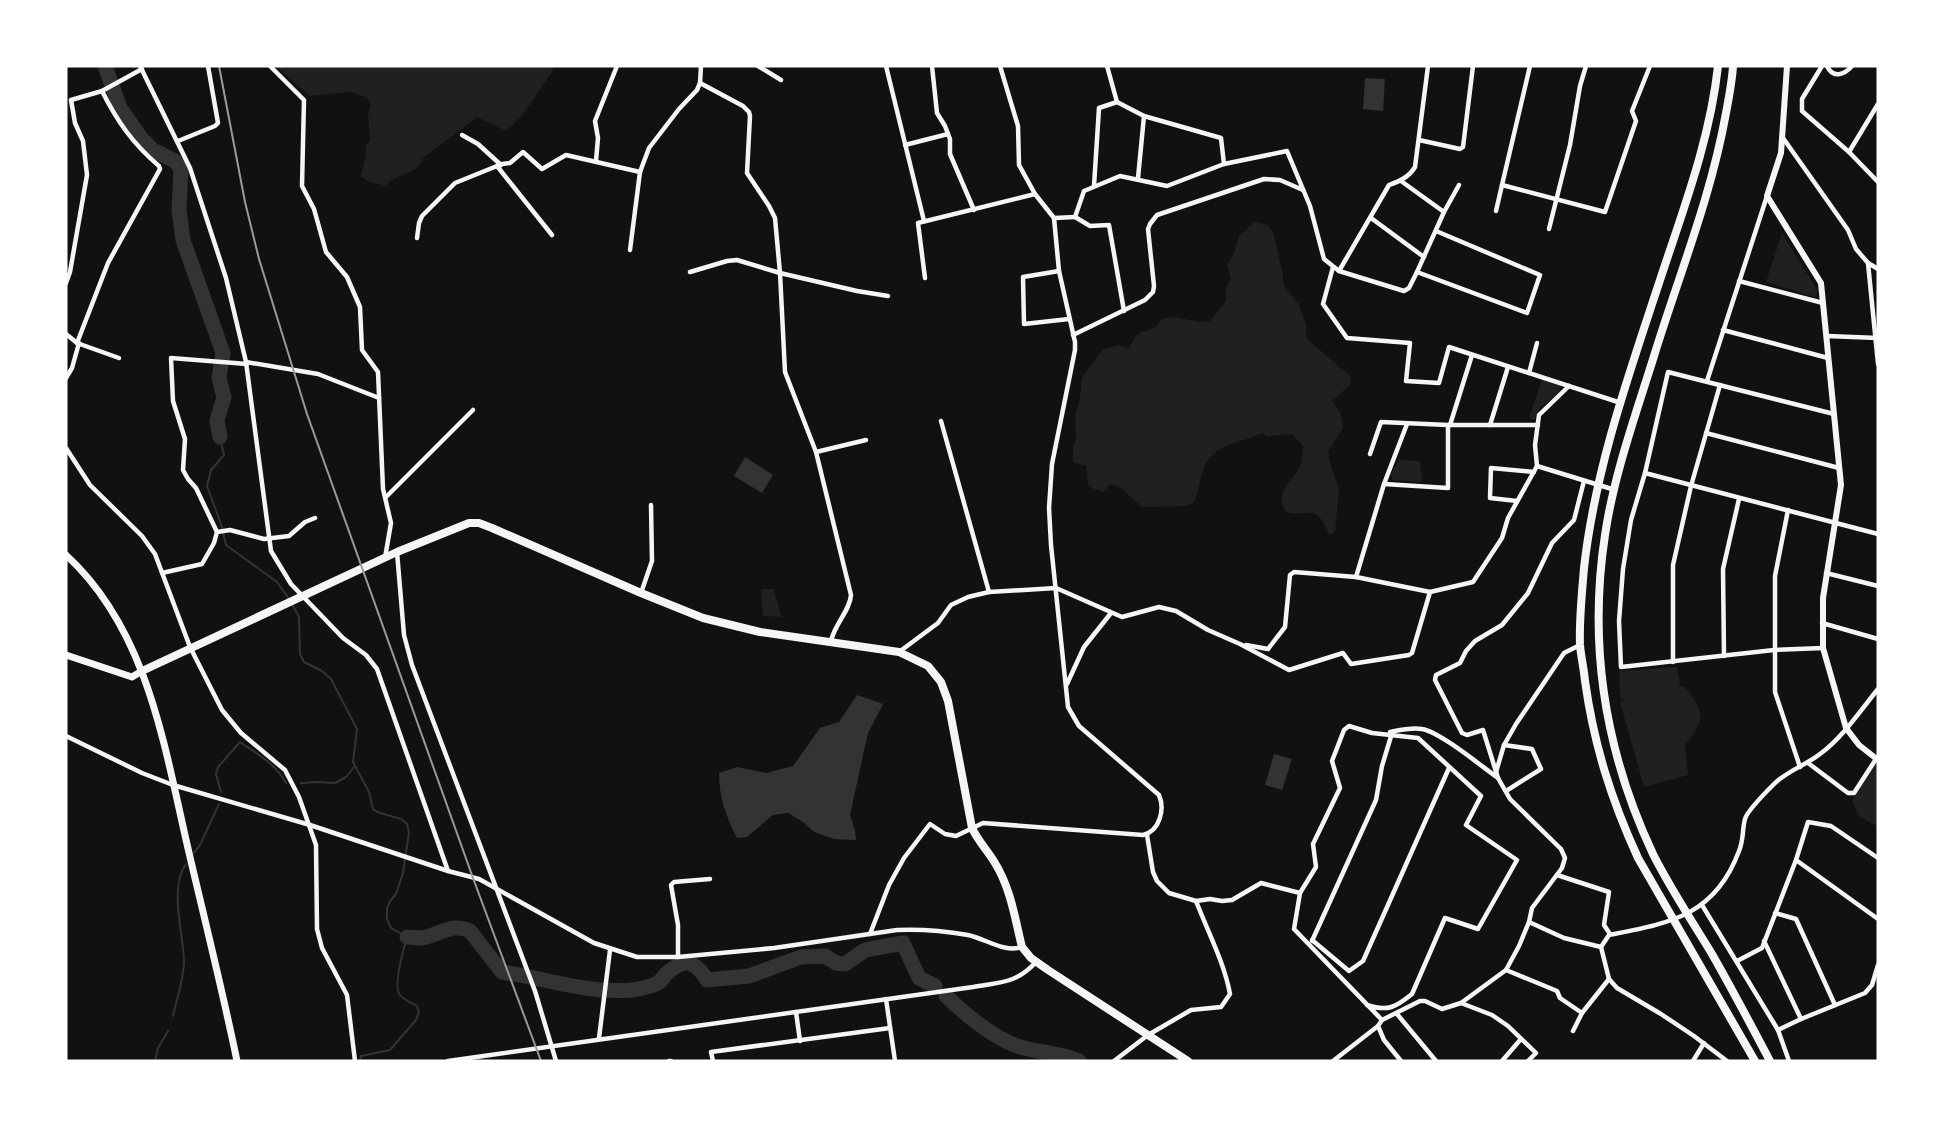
<svg xmlns="http://www.w3.org/2000/svg" width="1944" height="1127" font-family="Jost,sans-serif">
<style>
.green{fill:#202020}
.water{fill:#333}
.lines{fill:none;stroke-linecap:round;stroke-linejoin:round}
.stream{stroke:#333;stroke-width:2}
.river{stroke:#333;stroke-width:15}
.minor{stroke:#f5f5f5;stroke-width:4.5}
.tertiary{stroke:#f5f5f5;stroke-width:6}
.secondary{stroke:#f5f5f5;stroke-width:7}
.primary{stroke:#f5f5f5;stroke-width:8}
.trunk{stroke:#f5f5f5;stroke-width:8}
.rail{stroke:#9a9a9a;stroke-width:2}
</style>
<rect width="100%" height="100%" fill="#111"/>
<!-- green -->
<g class="green">
<path d="M275,66H553V70L524,113L506,131L477,117L423,158C417,177 395,172 386,186L367,181L361,176L366,154V146L370,141L368,113L371,105L367,97L349,92L310,96Z"/>
<path d="M1255,222L1267,225L1273,232L1283,274V284L1299,305L1306,324V338L1351,377L1350,385L1332,401L1340,412L1343,428L1328,451L1330,463L1339,489L1335,531L1330,535C1326,528 1321,515 1313,513C1304,510 1284,521 1282,502C1280,487 1296,477 1301,464C1303,459 1302,452 1303,446L1292,434L1268,436L1261,433C1242,443 1218,443 1206,463C1200,474 1199,489 1195,501L1187,506L1142,507L1120,487L1110,484L1103,492L1094,489L1088,484L1086,466L1073,462V447L1076,438L1075,415L1080,398L1082,378L1103,349L1119,345L1128,349L1136,336L1141,332L1155,328L1162,319L1174,317L1200,322L1210,321L1226,301V287L1231,279L1227,265L1234,254L1239,236Z"/>
<polygon points="1782,233 1818,291 1815,297 1766,282"/>
<polygon points="1542,380 1561,386 1559,392 1541,407 1534,420 1529,418"/>
<polygon points="1399,460 1420,461 1422,482 1393,480 1391,474"/>
<polygon points="761,589 773,589 782,617 763,616"/>
<path d="M1677,667L1680,684L1677,686L1685,687C1705,712 1706,720 1685,745L1688,775L1644,787L1620,702L1627,698L1620,699L1619,671Z"/>
<polygon points="1874,763 1878,765 1878,827 1859,816 1852,801"/>
</g>
<!-- water -->
<g class="water">
<polygon points="1365,78 1385,79 1383,111 1363,109"/>
<polygon points="745,457 773,475 762,493 734,476"/>
<path d="M857,695L883,704L868,733L850,815L855,830L856,840L834,839L814,832L803,822L788,813L773,815L747,837L737,838C726,817 719,797 719,773L737,767L766,773L793,766L820,728L839,722Z"/>
<polygon points="1274,754 1292,759 1282,790 1265,785"/>
</g>
<g class="lines">
<!-- stream -->
<g class="stream">
<polyline points="220,437 224,455 211,470 207,486 221,524 226,545 277,582 289,599"/>
<path d="M292,604L299,617L300,654L304,662L322,671L331,679L357,729L353,762L369,792L373,809L377,812L401,819L407,824L409,832L403,873L396,894L390,901L387,909V919L391,928L407,937C404,948 392,987 400,995C404,1000 412,1003 417,1006L419,1012L416,1020L390,1050L361,1056L360,1061"/>
<polyline points="301,783 316,782 335,783 346,777 354,767"/>
<path d="M221,792L216,774L218,767L240,742C257,754 276,764 286,783"/>
<polyline points="194,853 200,845 219,804"/>
<path d="M173,1016C177,998 184,979 184,960C183,933 169,887 186,864"/>
<polyline points="155,1061 158,1048 168,1031"/>
</g>
<!-- river -->
<g class="river">
<polyline points="105,66 120,108 141,138 153,150 175,161 181,169 179,210 183,240 223,353 219,378 224,397 217,421 220,437"/>
<path d="M407,937C412,937 417,938 422,938C439,935 453,922 470,931L502,972C544,978 588,994 631,990C639,989 651,987 658,983C661,981 664,976 667,973C686,957 695,961 707,980L749,976L801,957L825,956L836,963L845,964L865,950L903,943L919,978L935,986"/>
<path d="M946,996C966,1015 996,1041 1024,1048C1043,1053 1061,1053 1079,1061"/>
</g>
<!-- minor -->
<g class="minor">
<polyline points="140,66 190,168 226,278 246,362 271,551 291,584 343,638 366,655 377,669 448,871"/>
<polyline points="270,66 304,100 302,186 314,209 326,252 347,277 360,307 362,350 378,372 383,489 391,523 385,558"/>
<polyline points="758,66 781,80"/>
<polyline points="886,66 924,221"/>
<polyline points="932,66 937,113 945,126 950,139 950,154 974,210"/>
<polyline points="1107,66 1117,102 1144,116 1221,138 1224,164"/>
<polyline points="1530,66 1502,185 1605,212 1636,121 1632,111 1650,66"/>
<polyline points="1822,66 1802,99 1802,111 1849,152 1878,182"/>
<path d="M1827,66C1833,79 1844,75 1852,66"/>
<path d="M700,83L743,106L749,112L750,116L747,173L769,206L775,218L780,273L785,372L816,452L851,595C850,611 835,623 831,641"/>
<polyline points="462,135 478,144 501,165"/>
<polyline points="1783,138 1848,230 1856,249 1868,263 1878,269"/>
<polyline points="1419,140 1460,149 1463,147 1473,66"/>
<polyline points="178,141 215,126 218,123 208,66"/>
<polyline points="905,145 948,134"/>
<polyline points="1849,152 1878,104"/>
<polyline points="596,161 598,138 595,121 617,66"/>
<polyline points="497,166 552,235"/>
<polyline points="1138,178 1144,116"/>
<polyline points="1401,181 1444,212"/>
<polyline points="1094,186 1099,108 1117,102"/>
<polyline points="1496,211 1502,185"/>
<polyline points="1075,217 1090,226 1109,225 1124,311"/>
<polyline points="1054,218 1075,217 1084,191 1120,176 1167,186 1224,164 1287,151 1310,206 1324,259 1339,271 1404,291 1409,288 1417,272 1527,313 1540,275 1436,231"/>
<polyline points="1371,218 1424,257"/>
<polyline points="1549,229 1570,145 1580,86 1586,66"/>
<polyline points="417,238 419,223 422,216 455,183 502,164 510,163 523,152 542,169 566,155 640,172"/>
<polyline points="630,250 640,172 649,148 679,109 697,90 700,83 701,66"/>
<polyline points="1868,263 1878,364"/>
<polyline points="1333,267 1323,304 1347,338 1410,343 1406,381 1439,383 1449,347 1621,403"/>
<polyline points="1059,271 1023,277 1024,324 1069,319"/>
<path d="M1339,271L1389,185C1400,181 1409,177 1415,167L1428,66"/>
<polyline points="690,272 727,261 737,260 780,273 857,291 888,296"/>
<polyline points="1417,272 1444,212 1459,185"/>
<polyline points="925,278 918,223 1035,194"/>
<polyline points="1739,281 1823,303"/>
<polyline points="66,283 70,272 87,175 83,141 75,123 71,100 102,91 142,69"/>
<polyline points="1723,330 1828,358"/>
<polyline points="66,334 77,343 119,358"/>
<polyline points="1073,335 1145,300 1153,292 1154,286 1148,229 1150,224 1157,215 1264,179 1280,180 1303,190"/>
<polyline points="1827,336 1878,338"/>
<path d="M77,343L108,263L160,169L159,166C133,144 117,121 102,91"/>
<polyline points="246,362 318,374 379,398"/>
<polyline points="1529,373 1537,343"/>
<polyline points="66,378 72,368 79,343"/>
<polyline points="1707,381 1767,196"/>
<polyline points="1569,386 1539,415 1535,445 1537,466 1615,490"/>
<polyline points="941,421 989,592"/>
<polyline points="1450,425 1472,355"/>
<polyline points="1490,425 1508,367"/>
<polyline points="1706,433 1839,468"/>
<polyline points="66,448 90,485 142,536 155,554 190,647 222,710 241,733 285,770 299,797 316,845 317,929 322,948 347,995 355,1061"/>
<polyline points="816,452 866,440"/>
<polyline points="1370,454 1381,422 1448,425 1538,425"/>
<polyline points="1645,473 1878,534"/>
<polyline points="1384,484 1448,488 1448,425"/>
<polyline points="386,497 473,410"/>
<polyline points="1517,501 1490,498 1491,468 1534,472"/>
<polyline points="1788,510 1775,576 1775,692 1800,767"/>
<polyline points="217,532 230,530 264,539 289,536 305,522 315,518"/>
<polyline points="397,552 404,635 412,665 535,991 556,1061"/>
<polyline points="162,573 202,564 214,543 217,532 196,488 188,479 183,470 185,439 173,401 171,358 247,364"/>
<polyline points="1826,573 1878,586"/>
<polyline points="1356,577 1384,484 1407,424"/>
<polyline points="641,593 652,561 651,505"/>
<polyline points="1822,623 1878,639"/>
<polyline points="1246,645 1268,649 1285,627 1290,575 1294,572 1356,577 1430,592 1473,582 1502,538 1508,518 1537,466"/>
<polyline points="1823,648 1774,650 1621,667 1619,621 1623,569 1631,520 1645,473 1668,372 1834,414"/>
<polyline points="899,652 938,623 951,605 968,597 989,592 1056,588 1122,617 1159,607 1176,611 1208,630 1240,644 1289,670 1343,653 1351,664 1409,655 1412,653 1430,592"/>
<polyline points="1724,656 1723,569 1739,499"/>
<polyline points="1673,662 1673,565 1691,486 1720,385"/>
<polyline points="1067,684 1084,647 1111,613"/>
<path d="M1390,732C1400,730 1412,727 1422,729C1440,732 1481,766 1498,778"/>
<path d="M66,736L142,773L173,785L310,825L448,871L479,879L594,943L637,957H678L774,948L897,930C920,929 945,931 968,935C986,939 1005,953 1022,947"/>
<polyline points="1504,745 1532,749 1541,769 1506,791"/>
<polyline points="1808,763 1848,793 1854,793 1876,759"/>
<polyline points="1496,772 1504,745 1516,724 1564,653 1580,645"/>
<polyline points="1147,835 1153,872 1157,881 1169,893 1196,901 1210,899 1222,901 1232,900 1261,883 1300,893"/>
<polyline points="1796,860 1878,919"/>
<polyline points="1557,875 1609,892 1604,925 1610,934"/>
<polyline points="1702,905 1778,1030 1789,1061"/>
<polyline points="1775,913 1796,919 1835,1005"/>
<polyline points="1529,922 1564,938 1601,947"/>
<path d="M870,934L889,885L904,858L930,824L945,834L956,836L983,823L1143,835C1160,831 1165,809 1159,795L1079,726L1068,707L1051,545L1049,508L1052,464L1075,350V342L1059,271L1054,218L1035,194L1019,165L1018,126L1000,66"/>
<polyline points="1312,940 1349,971 1363,961 1449,768"/>
<polyline points="1312,941 1376,800 1382,766 1392,733"/>
<polyline points="1764,941 1801,1019"/>
<polyline points="678,957 678,925 671,885 674,882 710,879"/>
<polyline points="1737,961 1762,948 1796,860 1808,822 1831,826 1878,858"/>
<polyline points="1506,970 1557,991 1560,998 1582,1013 1609,979"/>
<polyline points="886,999 895,1061"/>
<polyline points="1461,1003 1492,1015 1508,1026 1536,1053 1528,1061"/>
<path d="M1367,1005C1388,1012 1396,1007 1412,994L1445,918L1478,929L1517,860L1466,825L1481,796L1418,738L1372,733L1349,726L1344,730L1332,761L1340,788L1313,844L1316,867L1300,893L1294,929L1382,1020"/>
<polyline points="796,1012 800,1041"/>
<polyline points="1397,1014 1436,1061"/>
<polyline points="1378,1026 1384,1040 1401,1061"/>
<polyline points="1778,1030 1801,1019 1865,993 1872,985 1878,965"/>
<polyline points="1573,1031 1582,1013"/>
<polyline points="599,1038 610,950"/>
<path d="M448,1061L973,987C1000,982 1016,984 1036,962"/>
<polyline points="669,1061 671,1061"/>
<polyline points="713,1061 711,1052 890,1028"/>
<path d="M1114,1061L1148,1035L1191,1010L1221,1007L1230,994C1224,962 1208,932 1196,901"/>
<polyline points="1333,1061 1378,1026 1382,1020 1420,1001 1425,1001 1442,1009 1461,1003 1506,970 1519,946 1529,922 1532,908 1562,868 1565,858 1561,849 1510,799 1498,778 1483,730 1467,735 1462,733 1435,680 1436,675 1460,663 1466,651 1475,641 1502,625 1528,593 1552,543 1574,520 1584,481"/>
<polyline points="1502,1061 1521,1039"/>
<polyline points="1693,1061 1704,1043"/>
<path d="M1727,1061L1694,1036L1661,1014L1617,988L1609,979L1601,947L1609,935C1670,923 1715,916 1739,851C1744,839 1742,830 1745,819C1747,811 1767,791 1774,784C1787,771 1806,765 1820,754C1843,737 1860,711 1878,689"/>
</g>
<!-- tertiary -->
<polyline class="tertiary" points="1787,66 1781,153 1767,196 1821,283 1841,485 1823,598 1823,648 1846,728 1859,745 1878,760"/>
<!-- secondary -->
<g class="secondary">
<path d="M66,555C150,632 165,752 190,857C206,925 223,993 237,1061"/>
<polyline points="66,655 132,677 142,671"/>
</g>
<!-- primary -->
<path class="primary" d="M142,671L397,552L469,523H479L492,528L641,593L703,618L760,632L899,652L928,666L941,682L948,701L972,828C978,841 988,851 995,863C1011,889 1015,919 1022,947L1031,958L1048,970L1188,1061"/>
<!-- trunk -->
<g class="trunk">
<path d="M1718,66C1710,140 1683,210 1660,280C1629,374 1595,469 1584,568C1582,593 1579,620 1580,645C1581,657 1584,669 1585,681C1594,745 1611,799 1638,858L1755,1061"/>
<path d="M1733,66C1732,82 1729,97 1726,113C1711,197 1679,275 1654,356C1636,414 1614,474 1605,535C1588,646 1605,752 1653,854C1670,888 1692,921 1712,954C1732,989 1751,1025 1770,1061"/>
</g>
<!-- rail -->
<polyline class="rail" points="219,66 245,202 259,259 307,414 473,878 541,1061"/>
</g>
<!-- border -->
<rect width="1944" height="1127" fill="none" stroke="#ffffff" stroke-width="135"/>
</svg>
